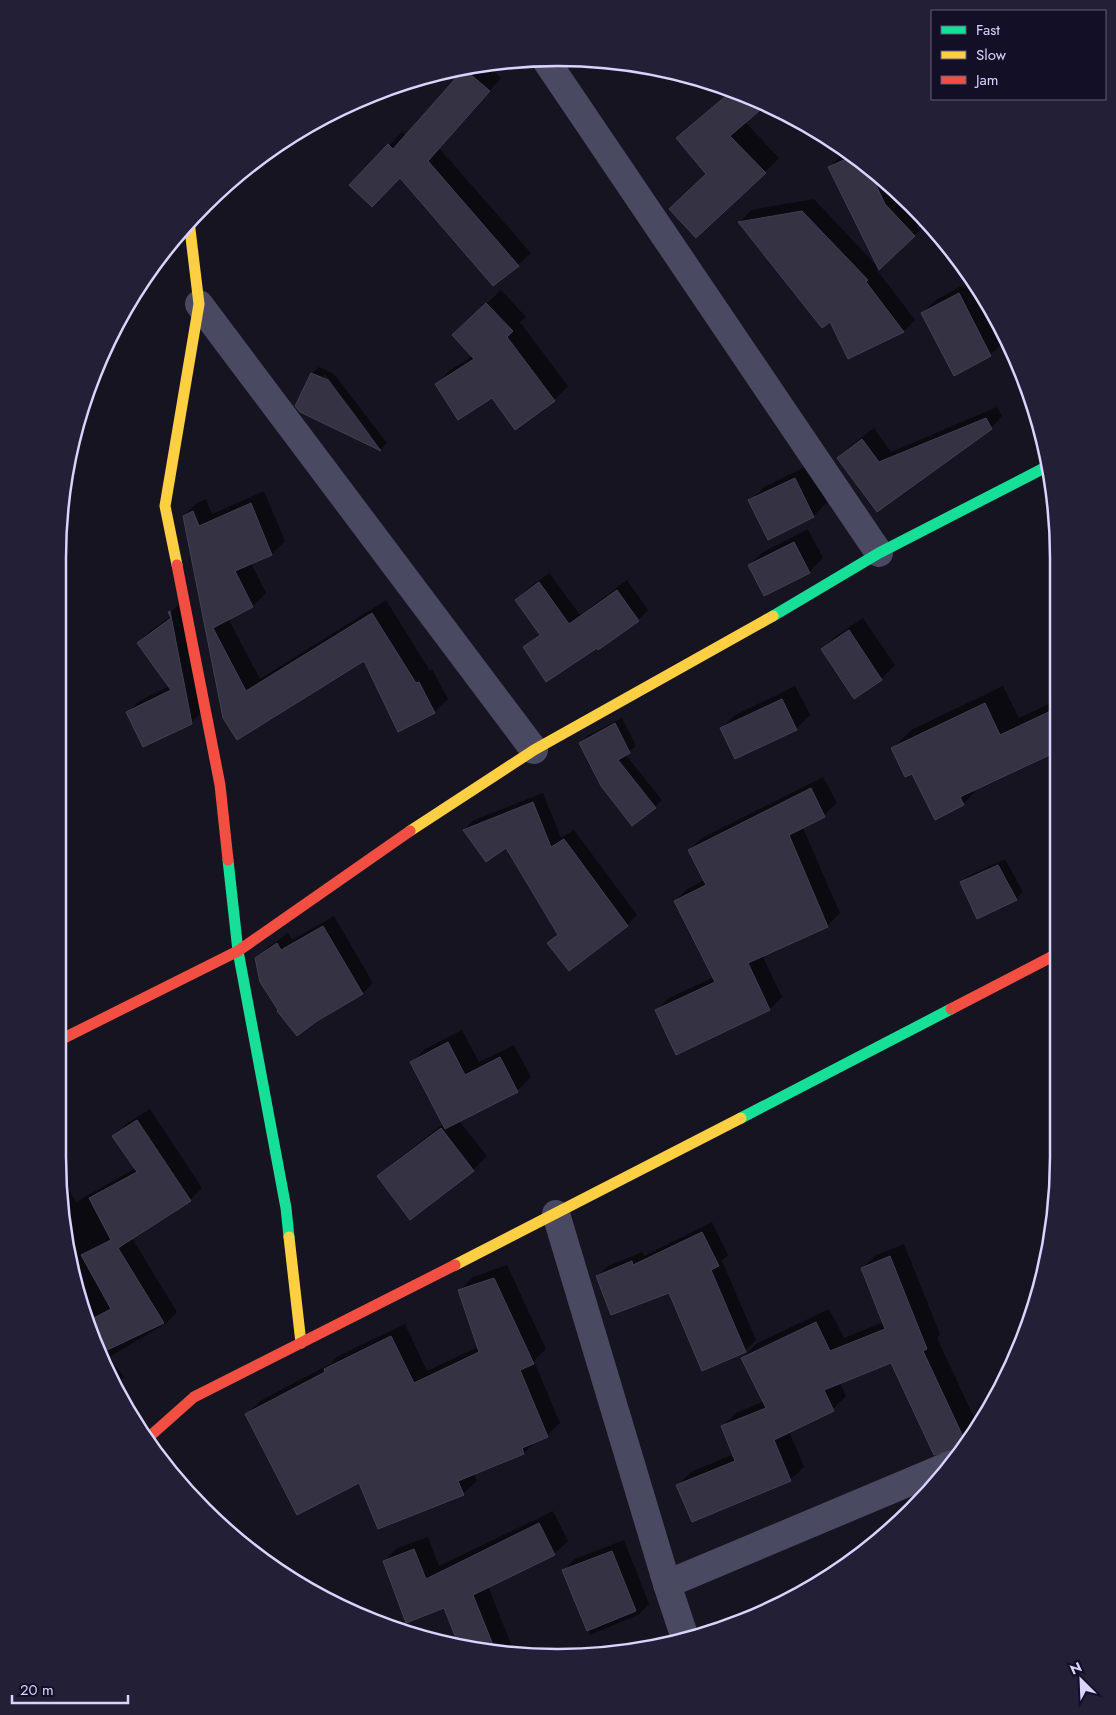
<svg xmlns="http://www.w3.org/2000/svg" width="1116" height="1715" font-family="Jost,sans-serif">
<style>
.shadow{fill:#0007;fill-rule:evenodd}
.building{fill:#343243;stroke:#433f54}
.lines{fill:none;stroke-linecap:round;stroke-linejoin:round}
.street{stroke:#4a4962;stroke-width:28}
.fast{stroke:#16e098;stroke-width:11}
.slow{stroke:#ffcf43;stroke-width:11}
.jam{stroke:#f24e42;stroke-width:11}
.rim{fill:none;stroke:#d9d4ff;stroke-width:2.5}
</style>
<rect width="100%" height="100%" fill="#161421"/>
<!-- shadow -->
<g class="shadow">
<polygon points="487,65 501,78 439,148 531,253 518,265 400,177 351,185 402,132 406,136 466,68"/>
<polygon points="732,90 764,105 745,122 779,158 765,172 707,174 678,138"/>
<polygon points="817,131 888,182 927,223 914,236 829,167 840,157"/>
<polygon points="814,199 879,268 877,270 915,320 904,331 848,357 831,320 822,327 740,222 751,210"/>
<polygon points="972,280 1004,342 990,355 922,313 936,300"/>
<polygon points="501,290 526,317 520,322 568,386 554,400 493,396 437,384 450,370 473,356 467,322"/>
<path d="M319,367L334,374L387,443L381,449L301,411L297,406L312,373ZM325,374L371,435H368L323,376Z"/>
<polygon points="997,407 1002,416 991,428 877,510 838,458 850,446 874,428 891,452"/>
<polygon points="809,465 827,502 814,516 769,538 750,501 764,487"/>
<polygon points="264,491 285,541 272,554 251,563 266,593 253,606 228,618 260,679 386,600 430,671 432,669 448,699 435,712 364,659 237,738 184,516 197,503 206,499 212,514"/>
<polygon points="808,529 823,558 809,572 749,565 763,552"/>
<polygon points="549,573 580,615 627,580 648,610 638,620 597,646 524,647 540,633 516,600 526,590"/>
<polygon points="181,602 202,712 191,723 128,712 139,701 170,686 138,643 149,632 171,616 170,613"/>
<polygon points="863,618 895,665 881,679 822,649 836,636"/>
<polygon points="795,686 810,715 796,729 722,728 735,715"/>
<polygon points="1003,686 1019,718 1057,700 1056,750 981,786 963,804 912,772 893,748 911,730"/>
<polygon points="622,718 636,746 625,754 662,800 655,807 580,743 587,736"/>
<polygon points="823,777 837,803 824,815 802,826 840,913 827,926 762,955 782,997 770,1009 677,1053 657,1010 669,998 714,977 675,901 687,889 705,880 689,850 702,838"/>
<polygon points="543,793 561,838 574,830 637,915 627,925 569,969 549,943 558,934 507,846 464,830 474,820"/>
<polygon points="1005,859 1023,892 1016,899 962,882 968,876"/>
<polygon points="334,916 373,983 362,994 316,1020 257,958 268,947 288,933 292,940"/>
<polygon points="462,1030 479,1062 514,1045 531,1077 517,1091 459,1121 487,1156 473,1170 379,1177 393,1163 444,1123 412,1062 425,1049"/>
<polygon points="150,1109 202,1188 190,1200 132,1238 177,1312 165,1324 109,1357 124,1377 117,1384 84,1318 62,1223 62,1178 76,1202 136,1168 114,1136 126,1124"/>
<polygon points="712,1222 728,1255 722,1261 756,1340 745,1351 670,1291 597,1276 608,1266 642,1252 644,1256"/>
<polygon points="904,1244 940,1334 937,1338 978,1426 959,1452 952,1448 892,1362 840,1383 846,1396 833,1409 789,1431 804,1467 790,1480 678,1485 691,1472 734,1454 723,1426 736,1413 764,1401 743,1358 756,1344 829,1309 844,1338 884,1322 862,1268 876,1255"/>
<polygon points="507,1265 546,1349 534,1361 560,1423 547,1436 537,1440 524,1453 474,1474 477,1481 463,1494 360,1481 247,1414 260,1401 330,1364 338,1356 405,1324 427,1371 478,1347 460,1290 473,1277"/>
<polygon points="553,1511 568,1541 554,1554 488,1586 515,1654 459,1643 445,1607 384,1561 397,1548 428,1537 439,1566"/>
<polygon points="624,1540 649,1604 638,1615 590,1635 564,1570 575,1559"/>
</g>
<!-- building -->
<g class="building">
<polygon points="464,69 490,91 428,161 519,266 493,286 400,178 372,207 349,185 388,144 393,149"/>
<polygon points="733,90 766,105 730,136 766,173 696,238 669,209 706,174 676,138"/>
<polygon points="853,156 867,166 885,204 915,236 879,270 828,167"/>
<polygon points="802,211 868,280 866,282 904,332 848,359 830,322 822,328 738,222"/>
<polygon points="959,293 991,356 954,376 921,313"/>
<polygon points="486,303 513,331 507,337 555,401 515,430 492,398 458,420 435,384 474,359 452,335"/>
<polygon points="311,373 328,380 381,451 300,412 295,406"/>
<polygon points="986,418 992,429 877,512 837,458 862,439 879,462"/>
<polygon points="795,478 814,517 768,540 748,500"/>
<polygon points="251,503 272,555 235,571 253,607 213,628 246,691 372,613 416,683 419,682 435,713 398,732 364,661 237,740 223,718 183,516 193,511 199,526"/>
<polygon points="794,542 810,573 764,596 748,565"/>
<polygon points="539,582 569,624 617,590 639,621 598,650 597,648 546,682 523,647 540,635 515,600"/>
<polygon points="170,611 192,724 143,747 126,712 171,690 137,643 171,618 168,612"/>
<polygon points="849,630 882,680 854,699 821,649"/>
<polygon points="782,699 797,730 735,759 720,728"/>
<polygon points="985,703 1000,735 1057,708 1056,752 960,797 964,805 935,820 912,774 905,777 891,748"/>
<polygon points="615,723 630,753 618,760 656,808 632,826 601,786 579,743"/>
<polygon points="811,788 825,817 789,835 828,927 748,963 770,1010 676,1055 655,1010 715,982 674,901 706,885 688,850"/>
<polygon points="533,802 551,847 564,839 628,926 569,971 547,943 558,935 506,848 486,862 463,830"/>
<polygon points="998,865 1017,900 977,919 960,882"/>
<polygon points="323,926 363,994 317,1021 297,1036 277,1011 278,1010 260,982 255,958 277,943 281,950"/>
<polygon points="448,1042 465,1075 500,1057 518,1092 445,1129 410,1062"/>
<polygon points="137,1120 191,1201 118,1248 164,1323 101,1353 86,1322 111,1309 81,1255 111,1240 89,1198 137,1172 112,1136"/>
<polygon points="441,1128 474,1171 410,1220 377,1176"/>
<polygon points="702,1232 719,1266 711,1270 746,1352 702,1371 669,1293 611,1315 596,1276 632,1261 633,1265"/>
<polygon points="890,1256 927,1349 923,1351 966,1443 959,1452 951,1450 934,1455 891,1363 824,1390 834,1411 774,1440 791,1481 692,1522 676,1485 735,1461 721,1426 766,1408 741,1358 816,1322 830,1351 885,1329 861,1268"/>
<polygon points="494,1278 534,1364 520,1370 548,1437 522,1448 524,1454 458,1481 464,1495 378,1529 359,1483 297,1515 245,1414 325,1372 324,1369 391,1336 414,1383 479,1352 458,1290"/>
<polygon points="539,1523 555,1555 473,1595 495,1650 458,1643 444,1608 406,1623 383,1561 414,1549 426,1579"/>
<polygon points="612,1551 636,1611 587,1631 562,1570"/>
</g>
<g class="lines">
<!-- street -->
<g class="street">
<polyline points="545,59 879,553"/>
<polyline points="199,304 534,750"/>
<polyline points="556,1214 667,1584 686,1641"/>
<polyline points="667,1584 950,1465"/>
</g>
<!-- fast -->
<g class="fast">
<polyline points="773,616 879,553 1048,466"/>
<polyline points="228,860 238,951 286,1208 289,1237"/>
<polyline points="741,1118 951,1009"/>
</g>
<!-- slow -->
<g class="slow">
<polyline points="177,565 165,506 199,304 189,221"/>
<polyline points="410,831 534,750 773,616"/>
<polyline points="289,1237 301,1343"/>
<polyline points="455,1265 741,1118"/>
</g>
<!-- jam -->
<g class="jam">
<polyline points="177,565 220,785 228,860"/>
<polyline points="951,1009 1055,955"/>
<polyline points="62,1039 238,951 410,831"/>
<polyline points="151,1447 149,1437 194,1397 455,1265"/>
</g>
</g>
<!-- crop -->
<path d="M0 0H1116V1715H0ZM558 66H558A492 492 0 0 1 1050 558V1157A492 492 0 0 1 558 1649H558A492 492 0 0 1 66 1157V558A492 492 0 0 1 558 66Z" fill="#231f37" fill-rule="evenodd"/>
<path class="rim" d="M558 66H558A492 492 0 0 1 1050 558V1157A492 492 0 0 1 558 1649H558A492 492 0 0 1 66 1157V558A492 492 0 0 1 558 66Z"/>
<!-- legend -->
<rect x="931" y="10" width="175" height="90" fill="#130f26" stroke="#625e7d"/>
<rect x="941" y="26" width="25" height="8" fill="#16e098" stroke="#625e7d"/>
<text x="976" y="35" font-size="15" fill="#d9d4ff">Fast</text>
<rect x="941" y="51" width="25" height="8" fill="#ffcf43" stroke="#625e7d"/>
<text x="976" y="60" font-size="15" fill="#d9d4ff">Slow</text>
<rect x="941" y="76" width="25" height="8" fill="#f24e42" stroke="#625e7d"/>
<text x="976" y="85" font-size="15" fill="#d9d4ff">Jam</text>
<!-- north arrow -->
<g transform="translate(1081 1680) rotate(336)" stroke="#130f26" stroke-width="4" paint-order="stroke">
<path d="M0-4L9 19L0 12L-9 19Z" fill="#d9d4ff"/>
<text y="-8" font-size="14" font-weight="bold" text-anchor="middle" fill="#d9d4ff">N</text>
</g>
<!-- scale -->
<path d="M12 1695v8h116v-8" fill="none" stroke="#d9d4ff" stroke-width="2.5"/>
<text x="20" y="1695" font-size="15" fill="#d9d4ff" stroke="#130f26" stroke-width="4" paint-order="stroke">20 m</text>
</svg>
